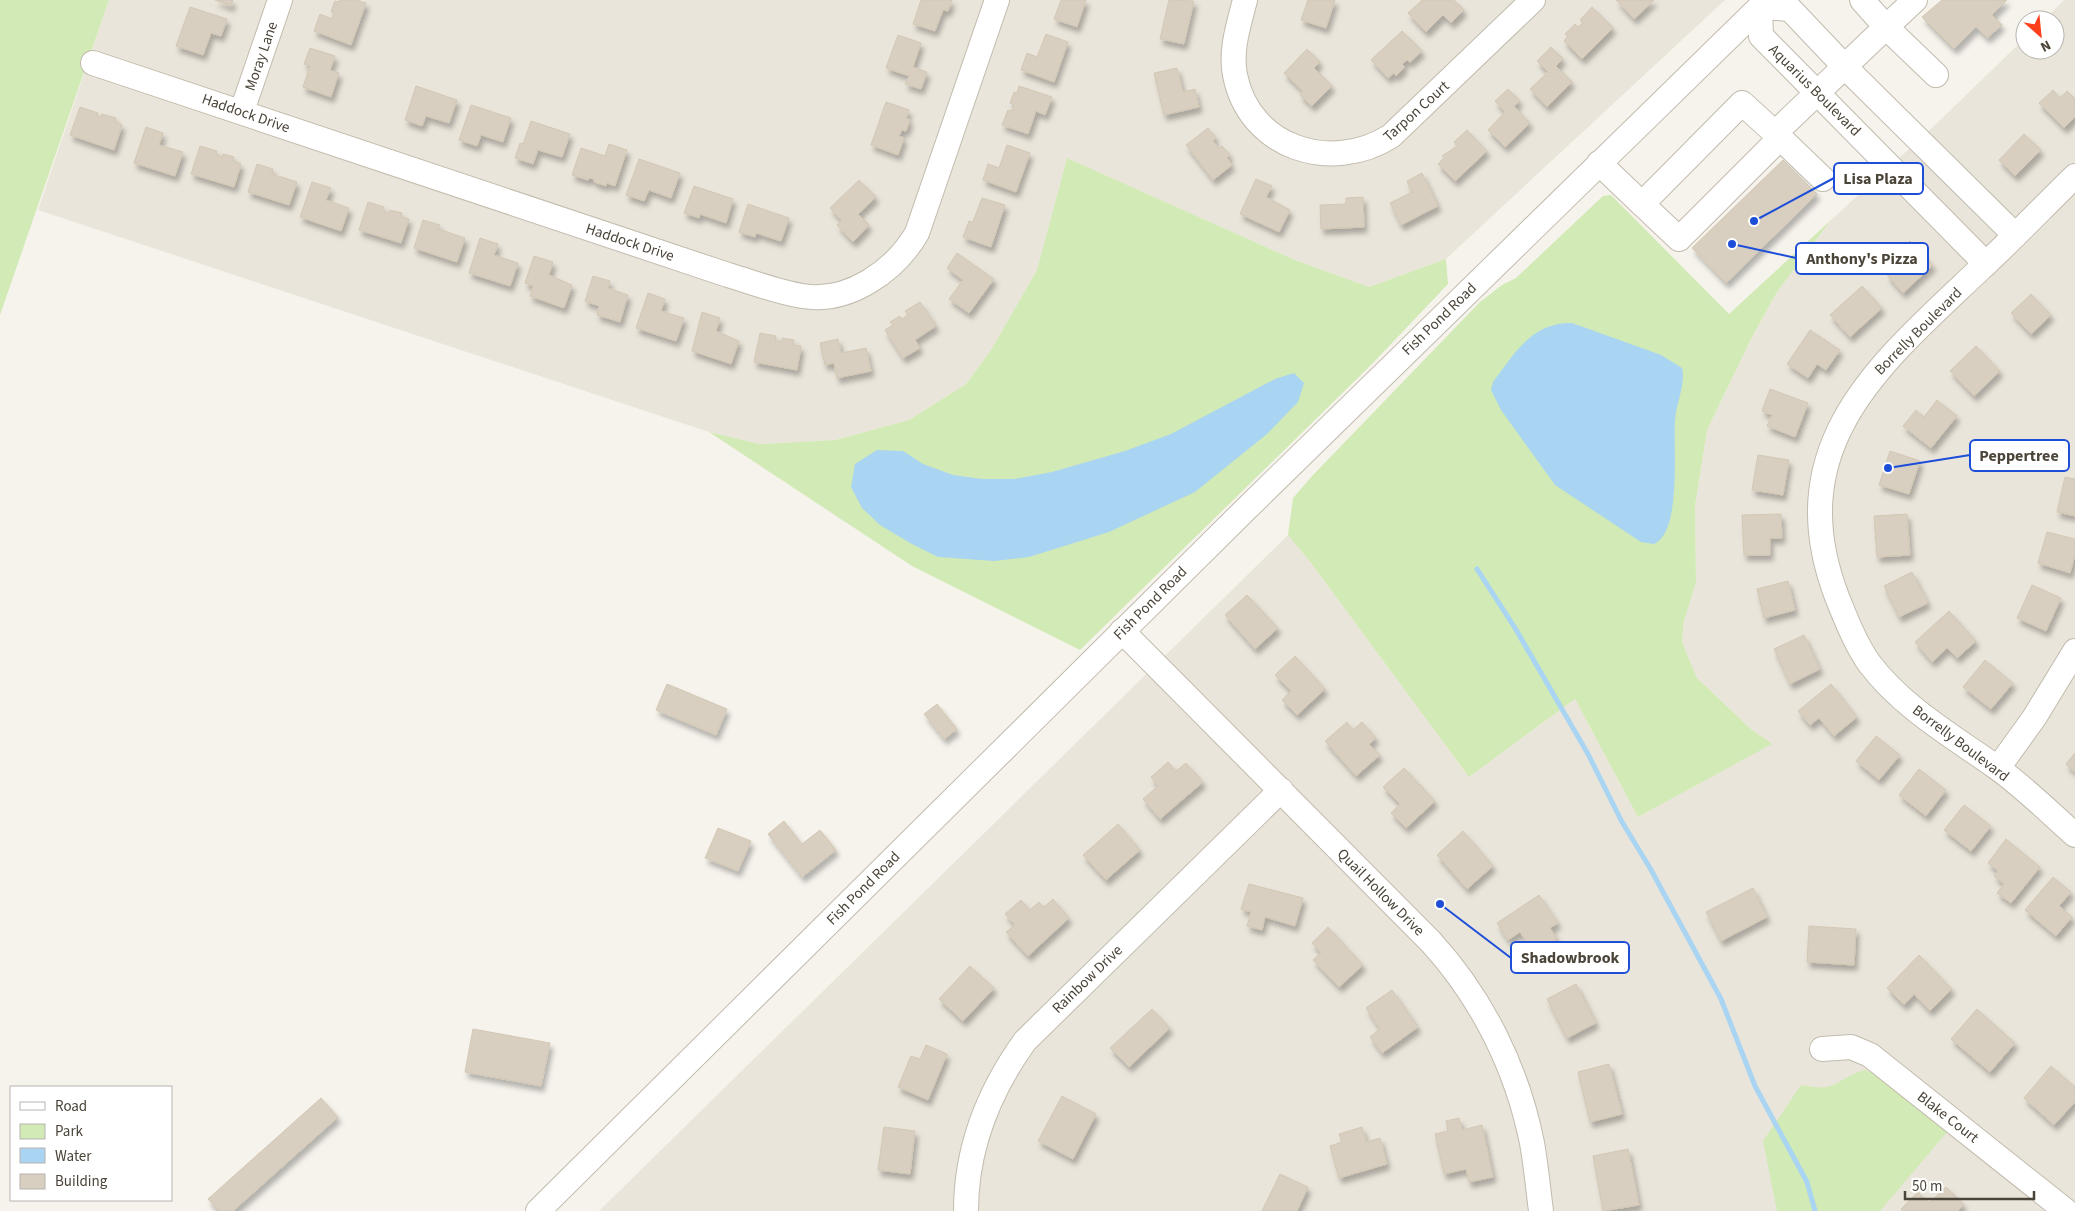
<svg xmlns="http://www.w3.org/2000/svg" width="2075" height="1211" font-family="'Source Sans 3',sans-serif">
<style>
.residential{fill:#eae5da}
.green{fill:#d2eab5}
.water{fill:#a9d4f2}
.lines{fill:none;stroke-linecap:round;stroke-linejoin:round}
.stream{stroke:#a9d4f2;stroke-width:5}
.building{fill:#d8cfc1;stroke:#d3c7b4;filter:url(#shadow)}
.minor-casing{stroke:#c2bbae;stroke-width:26}
.minor{stroke:#fff;stroke-width:24}
.labels{text-anchor:middle;stroke-width:4;stroke-linejoin:round;paint-order:stroke}
.street-label{font-size:15px;fill:#4b4439;stroke:#fff}
.leader{fill:none;stroke:#1d4ed8;stroke-width:2}
.callout-dot{fill:#1d4ed8;stroke:#fff;stroke-width:2}
.callout{fill:#fff;stroke:#1d4ed8;stroke-width:2}
.callout-label{font-size:16px;text-anchor:middle;font-weight:bold;fill:#4b4439}
</style>
<defs>
<filter id="shadow"><feDropShadow dx="3" dy="5.5" stdDeviation="2.5" flood-color="#0004"/></filter>
</defs>
<rect width="100%" height="100%" fill="#f6f3ec"/>
<!-- residential -->
<g class="residential">
<polygon points="109,0 1725,0 1446,259 1369,287 1295,260 1067,158 1037,270 991,350 966,384 909,420 835,440 760,444 709,432 38,210"/>
<polygon points="2064,0 2075,0 2075,1211 599,1211 1288,535 1311,563 1469,777 1575,699 1638,817 1771,744 1751,729 1697,678 1682,642 1684,621 1696,582 1695,506 1707,430 1752,337 1777,292 1831,220 1932,128 2025,38 2025,50 2055,50 2055,20 2044,20"/>
</g>
<!-- green -->
<g class="green">
<polygon points="0,0 109,0 0,315"/>
<polygon points="1067,158 1295,260 1369,287 1446,259 1448,284 1372,364 1080,650 912,566 709,432 760,444 835,440 909,420 966,384 991,350 1037,270"/>
<polygon points="1611,195 1729,314 1831,220 1777,292 1752,337 1707,430 1695,506 1696,582 1684,621 1682,642 1697,678 1751,729 1772,744 1638,817 1575,699 1469,777 1311,563 1288,535 1293,498 1313,475 1480,302 1502,285 1516,278 1603,196"/>
<path d="M1865,1070L1879,1076L1948,1131L1880,1211H1777L1763,1141L1801,1085C1839,1093 1834,1079 1865,1070Z"/>
</g>
<!-- water -->
<g class="water">
<path d="M1572,323L1661,355L1682,368C1686,383 1676,404 1675,420C1673,447 1682,532 1654,544L1641,542L1555,485L1501,410L1491,390L1493,382C1515,353 1532,322 1572,323Z"/>
<polygon points="1294,373 1304,383 1298,402 1267,434 1195,492 1109,532 1029,557 994,561 938,557 910,543 880,525 862,508 851,487 855,464 877,450 903,451 923,464 953,475 982,479 1014,479 1052,472 1125,451 1171,434 1275,379"/>
</g>
<g class="lines">
<!-- stream -->
<polyline class="stream" points="1477,569 1515,628 1588,754 1622,822 1650,868 1721,999 1755,1086 1807,1182 1815,1211"/>
</g>
<!-- building -->
<g class="building">
<polygon points="215,0 233,0 231,6"/>
<polygon points="340,0 356,0 366,3 351,45 314,31 320,14 332,19 334,13 331,12 335,1 339,2"/>
<polygon points="921,0 952,0 948,11 943,10 935,31 913,24"/>
<polygon points="1061,0 1086,0 1077,27 1054,19"/>
<polygon points="1169,0 1194,1 1184,44 1160,39"/>
<polygon points="1308,0 1335,0 1326,28 1301,20"/>
<polygon points="1422,0 1454,0 1464,10 1451,23 1443,15 1426,32 1408,13"/>
<polygon points="1616,0 1654,0 1634,19"/>
<polygon points="1942,0 2007,0 1992,15 2002,25 1987,38 1976,27 1954,49 1922,17"/>
<polygon points="190,7 227,19 221,36 211,33 203,55 176,46"/>
<polygon points="1592,7 1613,28 1582,59 1564,41 1568,36 1565,34 1575,24 1578,27 1583,23 1580,20"/>
<polygon points="1402,31 1422,51 1410,62 1407,60 1402,64 1405,67 1396,76 1394,73 1388,78 1371,60"/>
<polygon points="1046,34 1068,42 1054,82 1021,70 1027,53 1037,57"/>
<polygon points="898,35 921,43 913,67 927,72 921,89 905,84 909,76 886,68"/>
<polygon points="1551,47 1563,59 1556,66 1572,82 1547,107 1530,89 1548,72 1537,61"/>
<polygon points="310,48 335,56 330,70 339,73 331,97 303,87 310,66 304,64"/>
<polygon points="1307,49 1320,62 1314,68 1332,86 1312,106 1300,95 1303,91 1284,73"/>
<polygon points="1177,68 1183,92 1195,89 1199,107 1164,115 1154,73"/>
<polygon points="416,86 457,100 449,123 426,116 422,126 405,120"/>
<polygon points="1019,86 1052,97 1045,115 1036,111 1028,134 1002,125 1008,110 1012,111 1014,105 1010,103 1014,92 1017,93"/>
<polygon points="1508,89 1520,101 1514,106 1530,123 1505,147 1488,130 1505,112 1495,101"/>
<polygon points="2053,90 2060,98 2067,91 2075,99 2075,117 2064,128 2039,103"/>
<polygon points="886,102 909,110 906,118 910,120 906,131 902,130 899,136 904,138 898,155 871,145"/>
<polygon points="471,105 511,118 503,142 481,135 477,146 459,140"/>
<polygon points="80,107 98,113 97,116 101,117 102,114 116,118 115,122 122,125 114,150 70,135"/>
<polygon points="531,121 570,134 562,157 538,150 533,164 515,158 520,143 523,144"/>
<polygon points="146,127 163,133 159,145 183,152 175,176 134,163"/>
<polygon points="1208,128 1216,138 1213,141 1219,149 1222,146 1230,155 1227,158 1232,165 1213,180 1186,145"/>
<polygon points="1467,130 1487,151 1455,181 1438,164 1444,158 1442,156 1457,146 1454,142"/>
<polygon points="2024,134 2041,150 2015,176 1999,160"/>
<polygon points="609,144 627,150 615,186 607,183 606,186 594,182 594,179 589,178 588,180 572,175 581,148 605,156"/>
<polygon points="1007,145 1030,153 1016,192 983,180 988,164 999,168"/>
<polygon points="200,146 217,151 216,155 222,157 223,154 234,157 233,161 241,164 234,187 191,174"/>
<polygon points="639,159 680,173 671,198 649,190 644,201 626,195"/>
<polygon points="1783,160 1817,194 1726,283 1692,248"/>
<polygon points="257,164 273,169 272,174 297,182 289,205 248,192"/>
<polygon points="1422,173 1438,206 1401,225 1390,203 1412,192 1407,181"/>
<polygon points="1256,179 1272,186 1266,197 1290,210 1279,232 1240,214"/>
<polygon points="859,180 876,197 858,214 869,225 853,242 837,225 842,221 830,208"/>
<polygon points="312,182 331,188 326,200 349,208 341,231 300,217"/>
<polygon points="694,186 733,199 726,223 700,214 699,218 684,213"/>
<polygon points="1363,197 1364,227 1321,229 1320,205 1346,204 1346,198"/>
<polygon points="982,198 1005,205 991,247 963,237 969,221 973,222"/>
<polygon points="368,202 384,207 382,211 389,213 390,210 402,213 401,217 409,219 401,243 359,230"/>
<polygon points="748,204 789,218 781,241 756,233 755,237 739,232"/>
<polygon points="423,220 440,225 438,229 465,238 457,262 414,248"/>
<polygon points="480,238 498,244 494,255 518,263 510,286 469,273"/>
<polygon points="1910,241 1933,265 1903,293 1887,275 1894,268 1888,262"/>
<polygon points="957,253 994,279 969,313 949,299 963,280 947,268"/>
<polygon points="534,256 553,262 549,275 572,285 564,308 530,296 533,286 525,283"/>
<polygon points="593,276 610,281 608,288 628,295 620,322 597,315 599,306 585,301"/>
<polygon points="1862,286 1882,308 1850,337 1830,315"/>
<polygon points="648,293 665,299 661,311 684,318 676,341 636,328"/>
<polygon points="2031,294 2051,315 2031,334 2011,313"/>
<polygon points="920,302 936,326 915,340 920,348 903,358 885,330 893,325 890,322 900,316 902,319 908,315 905,311"/>
<polygon points="702,312 720,318 716,331 739,341 731,364 692,351"/>
<polygon points="1810,330 1840,350 1826,370 1817,364 1808,378 1787,364"/>
<polygon points="760,333 776,336 775,341 782,342 782,338 794,340 793,345 801,346 797,370 754,362"/>
<polygon points="838,339 841,353 866,348 871,371 837,378 834,363 825,365 820,343"/>
<polygon points="1976,346 2000,371 1974,396 1950,371"/>
<polygon points="1770,389 1808,403 1795,437 1767,426 1772,415 1762,411"/>
<polygon points="1937,400 1957,416 1931,448 1903,426 1916,410 1924,417"/>
<polygon points="1890,451 1920,461 1909,494 1879,485"/>
<polygon points="1758,455 1789,460 1783,495 1752,490"/>
<polygon points="2065,477 2075,479 2075,516 2057,512"/>
<polygon points="1781,514 1782,538 1770,538 1770,555 1744,555 1742,515"/>
<polygon points="1907,514 1910,555 1877,557 1874,516"/>
<polygon points="2047,532 2075,539 2075,555 2070,573 2038,563"/>
<polygon points="1912,572 1928,603 1899,617 1884,586"/>
<polygon points="1788,581 1795,610 1764,618 1757,589"/>
<polygon points="2032,585 2061,598 2046,631 2017,618"/>
<polygon points="1247,595 1278,628 1255,649 1225,615"/>
<polygon points="1949,611 1976,641 1957,658 1947,648 1932,662 1915,642"/>
<polygon points="1804,635 1820,669 1790,684 1774,649"/>
<polygon points="1295,656 1325,689 1297,715 1282,700 1291,691 1275,675"/>
<polygon points="1985,660 2013,683 1991,709 1963,687"/>
<polygon points="667,684 727,709 716,735 656,710"/>
<polygon points="1831,684 1857,717 1834,736 1819,718 1810,725 1798,711"/>
<polygon points="937,704 957,729 944,739 924,714"/>
<polygon points="1347,722 1353,730 1362,722 1376,738 1369,744 1380,755 1356,776 1325,741"/>
<polygon points="1876,736 1900,755 1879,780 1856,761"/>
<polygon points="2075,753 2075,772 2066,764"/>
<polygon points="1168,762 1176,771 1186,763 1203,782 1160,819 1143,799 1158,786 1151,777"/>
<polygon points="1404,768 1435,801 1406,828 1391,813 1400,804 1383,787"/>
<polygon points="1919,769 1946,790 1926,816 1899,795"/>
<polygon points="1964,805 1991,826 1971,851 1944,830"/>
<polygon points="784,821 802,844 820,830 836,850 802,877 768,834"/>
<polygon points="1118,824 1140,850 1106,880 1083,855"/>
<polygon points="718,828 751,841 738,871 705,858"/>
<polygon points="1463,831 1493,866 1467,889 1437,855"/>
<polygon points="2006,839 2040,867 2011,903 1997,893 2004,884 1994,876 1998,871 1988,863"/>
<polygon points="2053,877 2071,892 2059,906 2072,917 2056,936 2025,910"/>
<polygon points="1249,884 1303,898 1295,926 1265,917 1262,930 1247,926 1251,912 1241,909"/>
<polygon points="1753,888 1767,917 1721,941 1706,912"/>
<polygon points="1539,895 1558,923 1550,928 1557,939 1534,954 1520,932 1508,940 1497,923"/>
<polygon points="1053,899 1069,918 1028,956 1006,932 1015,925 1005,914 1021,900 1030,910 1039,902 1044,907"/>
<polygon points="1809,926 1856,929 1854,965 1807,962"/>
<polygon points="1328,927 1363,965 1339,987 1313,960 1321,953 1312,943"/>
<polygon points="1919,955 1952,989 1930,1011 1914,994 1904,1005 1887,988"/>
<polygon points="970,966 994,988 963,1021 939,999"/>
<polygon points="1576,984 1596,1023 1567,1038 1547,999"/>
<polygon points="1392,990 1418,1027 1382,1053 1370,1037 1380,1029 1366,1008"/>
<polygon points="1152,1009 1170,1028 1129,1067 1110,1048"/>
<polygon points="1977,1009 2015,1043 1990,1072 1951,1039"/>
<polygon points="473,1029 550,1043 541,1086 465,1072"/>
<polygon points="926,1045 947,1054 928,1100 898,1087 911,1056 920,1059"/>
<polygon points="1609,1064 1622,1114 1590,1122 1578,1072"/>
<polygon points="2051,1066 2075,1087 2075,1102 2054,1125 2024,1098"/>
<polygon points="1062,1096 1096,1114 1073,1159 1038,1141"/>
<polygon points="321,1098 338,1117 233,1211 219,1211 208,1199"/>
<polygon points="1459,1118 1462,1130 1482,1125 1493,1177 1469,1182 1466,1169 1444,1174 1435,1134 1448,1131 1446,1121"/>
<polygon points="884,1127 915,1131 910,1174 878,1170"/>
<polygon points="1362,1127 1366,1142 1380,1138 1387,1164 1339,1178 1330,1146 1342,1142 1339,1134"/>
<polygon points="1628,1149 1639,1205 1603,1211 1593,1156"/>
<polygon points="1280,1174 1308,1187 1297,1211 1262,1211"/>
<polygon points="1946,1187 1964,1205 1958,1211 1903,1211 1901,1209 1918,1192 1929,1203"/>
</g>
<g class="lines">
<defs>
<g id="minor">
<path d="M1245,0C1239,24 1230,50 1235,75C1249,148 1331,174 1391,136L1533,0"/>
<polyline points="1915,0 1886,27 1936,75"/>
<polyline points="1760,7 1761,36 1986,264"/>
<polyline points="1760,7 1790,9 1845,67 2015,235"/>
<path d="M93,63L728,275C752,282 777,292 802,296C848,304 895,271 917,233L997,0"/>
<polyline points="242,111 280,0"/>
<polyline points="1775,133 1742,103 1642,204 1679,239 1780,138"/>
<polyline points="1599,163 1642,204"/>
<path d="M2075,176C2043,207 2012,240 1979,270C1880,364 1779,445 1837,597C1846,619 1855,643 1869,663C1902,707 1952,736 1996,767C2024,787 2049,812 2075,835"/>
<polyline points="1823,179 1775,133 1886,27 1862,0"/>
<path d="M1122,631L1431,942C1482,998 1517,1068 1532,1143C1536,1165 1538,1188 1541,1211"/>
<polyline points="1998,768 2034,718 2075,651"/>
<polyline points="1822,1049 1851,1047 1870,1055 2066,1211"/>
<polyline points="538,1211 1245,510 1767,0"/>
<path d="M966,1211C966,1149 989,1091 1025,1041L1281,790"/>
</g>
</defs>
<!-- minor casing -->
<use href="#minor" class="minor-casing"/>
<!-- minor -->
<use href="#minor" class="minor"/>
</g>
<g class="labels">
<!-- street labels -->
<g class="street-label">
<text transform="translate(261 56) rotate(-71)" y="5">Moray Lane</text>
<text transform="translate(1815 90) rotate(45)" y="5">Aquarius Boulevard</text>
<text transform="translate(1416 111) rotate(-42)" y="5">Tarpon Court</text>
<text transform="translate(246 113) rotate(19)" y="5">Haddock Drive</text>
<text transform="translate(630 242) rotate(18)" y="5">Haddock Drive</text>
<text transform="translate(1439 319) rotate(-44)" y="5">Fish Pond Road</text>
<text transform="translate(1918 331) rotate(-45)" y="5">Borrelly Boulevard</text>
<text transform="translate(1150 603) rotate(-45)" y="5">Fish Pond Road</text>
<text transform="translate(1961 743) rotate(37)" y="5">Borrelly Boulevard</text>
<text transform="translate(863 888) rotate(-45)" y="5">Fish Pond Road</text>
<text transform="translate(1381 892) rotate(45)" y="5">Quail Hollow Drive</text>
<text transform="translate(1087 979) rotate(-44)" y="5">Rainbow Drive</text>
<text transform="translate(1948 1117) rotate(38)" y="5">Blake Court</text>
</g>
</g>
<!-- callouts -->
<path class="leader" d="M1754 221L1834 178M1732 244L1796 258M1888 468L1970 455M1440 904L1511 958"/>
<g class="callout-dot">
<circle cx="1754" cy="221" r="5"/>
<circle cx="1732" cy="244" r="5"/>
<circle cx="1888" cy="468" r="5"/>
<circle cx="1440" cy="904" r="5"/>
</g>
<g class="callout">
<rect x="1834" y="163" width="89" height="31" rx="5"/>
<rect x="1796" y="243" width="132" height="31" rx="5"/>
<rect x="1970" y="440" width="99" height="31" rx="5"/>
<rect x="1511" y="942" width="118" height="31" rx="5"/>
</g>
<g class="callout-label">
<text x="1878" y="184">Lisa Plaza</text>
<text x="1862" y="264">Anthony's Pizza</text>
<text x="2019" y="461">Peppertree</text>
<text x="1570" y="963">Shadowbrook</text>
</g>
<!-- legend -->
<rect x="10" y="1086" width="162" height="115" fill="#ffffff" stroke="#b7b4b0"/>
<rect x="20" y="1102" width="25" height="8" fill="#ffffff" stroke="#b7b4b0"/>
<text x="55" y="1111" font-size="15" fill="#4b4439">Road</text>
<rect x="20" y="1124" width="25" height="15" fill="#d2eab5" stroke="#b7b4b0"/>
<text x="55" y="1136" font-size="15" fill="#4b4439">Park</text>
<rect x="20" y="1148" width="25" height="15" fill="#a9d4f2" stroke="#b7b4b0"/>
<text x="55" y="1161" font-size="15" fill="#4b4439">Water</text>
<rect x="20" y="1174" width="25" height="15" fill="#d8cfc1" stroke="#b7b4b0"/>
<text x="55" y="1186" font-size="15" fill="#4b4439">Building</text>
<!-- north arrow -->
<g transform="translate(2040 35) rotate(153)"><circle r="24" fill="#ffffff" stroke="#b7b4b0"/>
<path d="M0-4L9 19L0 12L-9 19Z" fill="#fc3f1d"/>
<text y="-8" font-size="14" font-weight="bold" text-anchor="middle" fill="#4b4439">N</text>
</g>
<!-- scale -->
<path d="M1905 1191v8h129v-8" fill="none" stroke="#4b4439" stroke-width="2.5"/>
<text x="1912" y="1191" font-size="15" fill="#4b4439" stroke="#ffffff" stroke-width="4" paint-order="stroke">50 m</text>
</svg>
